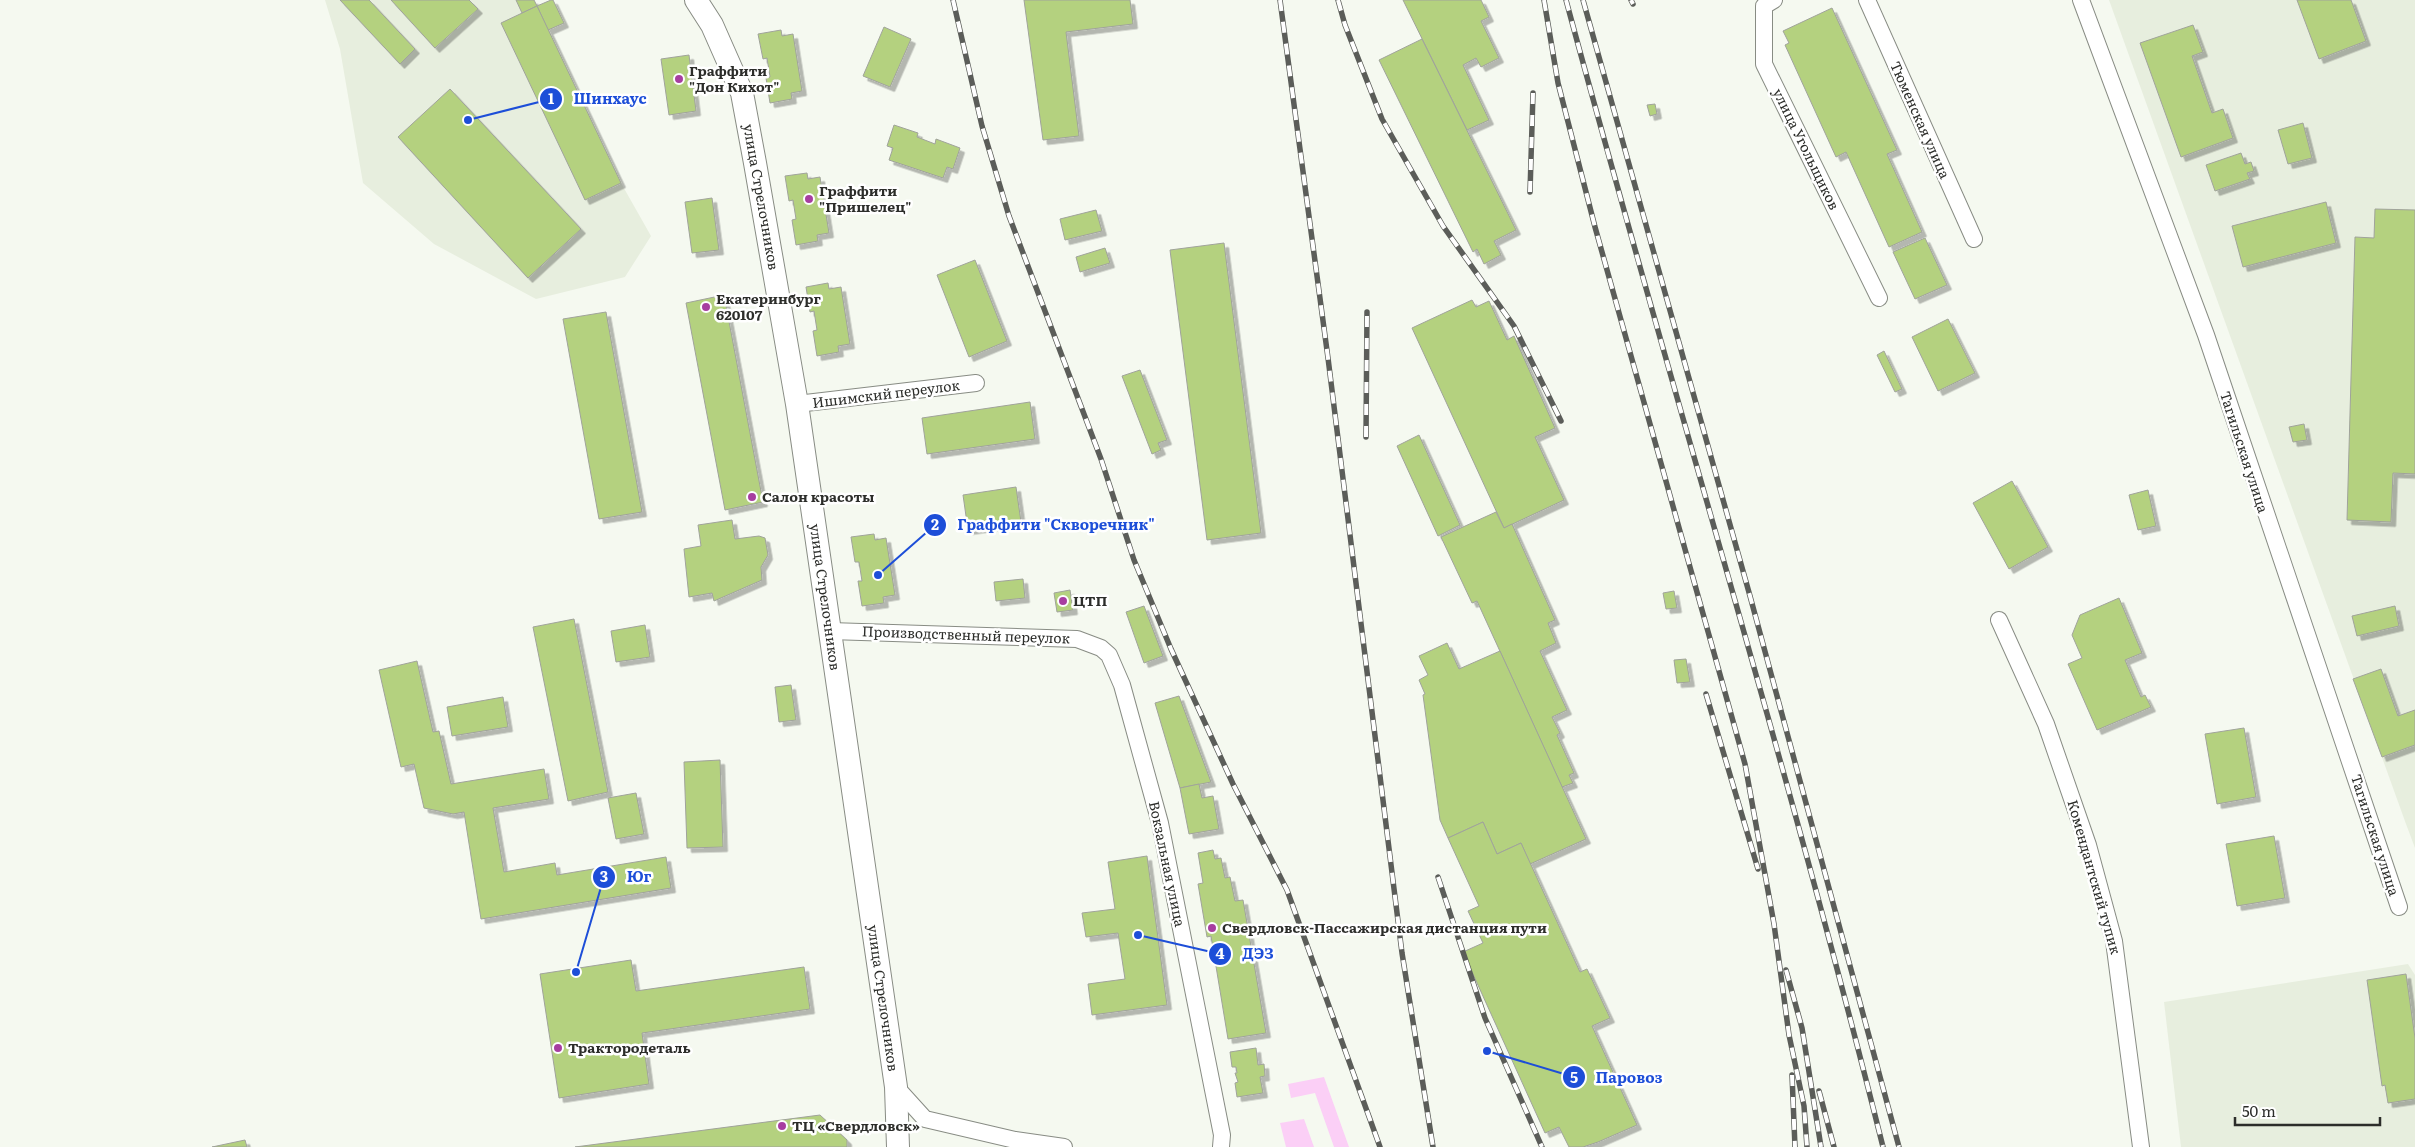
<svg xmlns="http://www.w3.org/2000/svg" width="2415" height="1147" font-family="Literata,serif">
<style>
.built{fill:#e7eede}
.green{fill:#fbcff6}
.building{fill:#b4d17f;stroke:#a0a39b;filter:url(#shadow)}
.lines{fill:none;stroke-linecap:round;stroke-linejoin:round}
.minor-casing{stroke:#888c84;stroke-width:18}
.secondary-casing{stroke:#888c84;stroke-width:24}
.minor{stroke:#fff;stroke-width:16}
.secondary{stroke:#fff;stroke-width:22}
.rail-casing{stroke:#5b5d59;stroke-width:5.5}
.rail{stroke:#fff;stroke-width:4;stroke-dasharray:11;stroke-linecap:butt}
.poi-dot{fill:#a73ea0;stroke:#fff;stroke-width:2}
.labels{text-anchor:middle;stroke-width:5;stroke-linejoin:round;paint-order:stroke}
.poi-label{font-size:14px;font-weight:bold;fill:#2c2d2a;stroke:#fff;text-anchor:start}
.street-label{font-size:14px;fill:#2c2d2a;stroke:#fff}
.leader{fill:none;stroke:#1d4ed8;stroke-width:2}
.callout-dot{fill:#1d4ed8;stroke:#fff;stroke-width:2}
.mark-label{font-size:15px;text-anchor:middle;font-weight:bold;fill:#fff}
.callout-label{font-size:15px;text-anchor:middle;font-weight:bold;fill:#1d4ed8;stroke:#fff;stroke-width:5;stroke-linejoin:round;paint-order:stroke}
</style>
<defs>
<filter id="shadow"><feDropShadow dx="4.5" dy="4.5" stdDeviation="0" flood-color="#0004"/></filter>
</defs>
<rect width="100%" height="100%" fill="#f5f9f0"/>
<!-- built -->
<g class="built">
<polygon points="325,0 534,0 621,183 651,236 625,277 536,299 434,244 363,183 340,49"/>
<polygon points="2109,0 2415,0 2415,848 2406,824"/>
<polygon points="2408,964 2415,975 2415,1147 2181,1147 2164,1002"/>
</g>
<!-- green -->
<g class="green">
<polygon points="1324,1077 1349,1147 1334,1147 1315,1093 1291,1098 1288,1084"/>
<polygon points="1304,1119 1314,1147 1286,1147 1280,1123"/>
</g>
<!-- building -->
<g class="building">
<polygon points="340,0 369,0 415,49 400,64"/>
<polygon points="391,0 469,0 478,9 435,48"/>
<polygon points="516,0 534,0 537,6 522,13"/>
<polygon points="551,0 553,0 564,23 548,30 537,6"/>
<polygon points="1024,0 1130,0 1133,24 1066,32 1079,136 1043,140"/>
<polygon points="1403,0 1481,0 1489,17 1481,21 1499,58 1481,67 1476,58 1463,65 1489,120 1467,130"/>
<polygon points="2297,0 2351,0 2366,41 2319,59"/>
<polygon points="537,6 621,183 585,200 501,23"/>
<polygon points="1832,8 1897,150 1887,154 1922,232 1889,247 1846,152 1836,157 1785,45 1789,43 1783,31"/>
<polygon points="2193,25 2203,52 2192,56 2212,113 2223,109 2233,138 2181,157 2140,43"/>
<polygon points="884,27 911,39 890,87 863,76"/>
<polygon points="781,30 782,36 793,34 802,91 791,93 792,99 770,103 766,78 770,77 767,58 763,59 758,34"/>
<polygon points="1422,39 1516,230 1494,241 1501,255 1484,264 1477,249 1473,252 1379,60"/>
<polygon points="689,55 696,111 669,115 661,59"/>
<polygon points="450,89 581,229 528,278 398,137"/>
<polygon points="1655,104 1657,114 1650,116 1647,105"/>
<polygon points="2303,123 2312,158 2288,164 2278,130"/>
<polygon points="894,125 918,133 917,137 935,144 936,139 960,148 953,169 947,167 943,178 889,160 893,148 887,146"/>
<polygon points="2241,153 2245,164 2251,162 2254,171 2247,173 2250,179 2215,191 2206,165"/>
<polygon points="807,173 808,179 820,177 829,233 817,235 818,241 796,245 792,220 796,219 793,200 789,201 785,176"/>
<polygon points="712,198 719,250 692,253 685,202"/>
<polygon points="2326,202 2336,243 2243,267 2232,226"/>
<polygon points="2375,209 2415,210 2415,474 2393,473 2391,522 2347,520 2355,237 2374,238"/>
<polygon points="1096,210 1102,231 1065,240 1060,219"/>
<polygon points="1925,238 1947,285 1915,299 1893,252"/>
<polygon points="1224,243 1261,533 1207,540 1170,250"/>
<polygon points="1105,248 1110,263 1080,272 1076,257"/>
<polygon points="975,260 1007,341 969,357 937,275"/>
<polygon points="828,283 829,289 841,287 850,344 838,346 839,352 817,356 813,331 817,330 814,311 810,312 806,287"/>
<polygon points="724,295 763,502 725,510 686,303"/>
<polygon points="1472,300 1476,307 1489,301 1507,340 1514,336 1555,428 1535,437 1564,500 1504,528 1412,328"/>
<polygon points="606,312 642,512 599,519 563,319"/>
<polygon points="1948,319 1975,373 1938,391 1912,337"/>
<polygon points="1884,351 1902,389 1895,392 1877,355"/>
<polygon points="1140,370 1167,440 1158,443 1161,450 1152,454 1122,376"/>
<polygon points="1030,402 1035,439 927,454 922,418"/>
<polygon points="2304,424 2307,440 2293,442 2289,427"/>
<polygon points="1419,435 1460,525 1438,536 1397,446"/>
<polygon points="2012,481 2048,547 2009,569 1973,503"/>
<polygon points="1016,487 1021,522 968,530 963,495"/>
<polygon points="2148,490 2156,526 2138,530 2129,495"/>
<polygon points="1496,512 1504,528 1512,524 1555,620 1548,623 1556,643 1540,651 1567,710 1552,717 1560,733 1557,735 1574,773 1569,775 1573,783 1562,787 1477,601 1472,603 1441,537"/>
<polygon points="732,520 735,539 759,536 765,538 768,555 761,567 762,580 714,601 712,593 689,597 684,549 701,546 698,525"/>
<polygon points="874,534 875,540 886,538 895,595 883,597 884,603 862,606 858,581 862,581 859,562 855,562 851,537"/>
<polygon points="1023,579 1025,598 996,601 994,582"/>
<polygon points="1070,590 1073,610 1057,612 1054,593"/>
<polygon points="1674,591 1677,608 1666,609 1663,593"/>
<polygon points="2119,598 2142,653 2125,660 2141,697 2145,695 2151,707 2097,730 2068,664 2082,658 2072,635 2080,615"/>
<polygon points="1144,606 1163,656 1144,663 1126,612"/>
<polygon points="2395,606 2399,626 2357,636 2352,616"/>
<polygon points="574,619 608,792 568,801 533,627"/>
<polygon points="645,625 650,657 616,662 611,631"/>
<polygon points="1447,643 1459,669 1500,651 1586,839 1530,864 1521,843 1497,854 1483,822 1448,838 1440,820 1423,695 1425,694 1419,680 1428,675 1419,656"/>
<polygon points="1686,659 1690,682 1677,683 1674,660"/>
<polygon points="417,661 433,732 439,731 451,784 544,769 549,799 493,808 504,872 555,863 557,875 666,857 671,888 481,919 464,812 453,814 424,808 414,764 401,767 379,670"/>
<polygon points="2381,669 2398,716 2415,710 2415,745 2382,757 2353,679"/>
<polygon points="791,685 796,720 779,722 775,687"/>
<polygon points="1179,696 1211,782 1180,788 1155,703"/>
<polygon points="503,697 508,727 452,736 447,707"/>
<polygon points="2244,728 2256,797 2217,804 2205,734"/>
<polygon points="720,760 723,847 687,848 684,762"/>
<polygon points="1199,784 1202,798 1213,796 1219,829 1189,834 1180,788"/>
<polygon points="636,793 644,834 616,839 608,798"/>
<polygon points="1483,822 1497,854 1521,843 1580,972 1587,969 1610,1018 1592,1026 1637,1125 1598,1142 1583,1147 1569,1147 1559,1127 1545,1133 1463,952 1483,943 1468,911 1479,906 1448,838"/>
<polygon points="2274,836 2285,898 2237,906 2226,844"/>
<polygon points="1213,850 1215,859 1221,858 1225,878 1230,877 1235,901 1243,900 1266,1033 1228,1039 1211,936 1207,937 1198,884 1203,883 1198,853"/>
<polygon points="1147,856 1167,1005 1092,1015 1088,984 1125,979 1118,933 1086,937 1082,913 1115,909 1108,862"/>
<polygon points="631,960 636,991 804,967 810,1009 642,1033 649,1084 559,1098 540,974"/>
<polygon points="2406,974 2415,1038 2415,1099 2388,1103 2385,1085 2382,1086 2367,980"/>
<polygon points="1256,1048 1258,1065 1264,1064 1265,1076 1260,1077 1263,1093 1237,1097 1235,1083 1238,1082 1235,1073 1237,1073 1236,1067 1232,1067 1230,1052"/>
<polygon points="820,1115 847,1140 847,1147 575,1147"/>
<polygon points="245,1140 247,1147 212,1147"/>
</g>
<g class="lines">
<defs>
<g id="minor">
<polyline points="1774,0 1764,6 1764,64 1879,298"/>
<polyline points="1867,0 1974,239"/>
<polyline points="2081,0 2206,335 2399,907"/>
<polyline points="797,404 976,383"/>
<polyline points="1999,620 2046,724 2088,845 2114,941 2141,1147"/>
<polyline points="830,631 1077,639 1101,648 1109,655 1122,685 1160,823 1222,1135 1221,1147"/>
<polyline points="896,1087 925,1119 1015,1140 1064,1147"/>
</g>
<polyline id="secondary" points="696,0 712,25 742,93 755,163 797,404 896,1087 898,1147"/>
</defs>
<!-- minor casing -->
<use href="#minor" class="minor-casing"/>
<!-- secondary casing -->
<use href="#secondary" class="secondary-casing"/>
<!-- minor -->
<use href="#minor" class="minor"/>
<!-- secondary -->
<use href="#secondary" class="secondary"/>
<defs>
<g id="rail">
<polyline points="953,0 982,126 1009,216 1101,459 1134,560 1171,649 1233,784 1287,890 1380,1147"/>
<polyline points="1280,0 1328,358 1402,953 1433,1147"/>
<polyline points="1338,0 1345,25 1382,119 1443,226 1514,326 1561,421"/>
<polyline points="1544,0 1558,83 1595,227 1745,764 1774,924 1789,1035 1804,1106 1807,1147"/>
<path d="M1566,0C1669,383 1787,762 1883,1147"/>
<polyline points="1583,0 1750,596 1899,1147"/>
<polyline points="1631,0 1633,4"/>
<polyline points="1530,192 1533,93"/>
<polyline points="1366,437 1367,312"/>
<polyline points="1706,694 1758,869"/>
<polyline points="1438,877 1485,1018 1542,1147"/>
<polyline points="1786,970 1802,1028 1821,1147"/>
<polyline points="1792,1075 1795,1147"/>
<polyline points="1819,1091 1834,1147"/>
</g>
</defs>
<!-- rail casing -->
<use href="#rail" class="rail-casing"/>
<!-- rail -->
<use href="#rail" class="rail"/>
</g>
<!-- markers -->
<g class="poi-dot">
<circle cx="679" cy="79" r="5"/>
<circle cx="809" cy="199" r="5"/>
<circle cx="706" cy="307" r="5"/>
<circle cx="752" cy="497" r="5"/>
<circle cx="1063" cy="601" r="5"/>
<circle cx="1212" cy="928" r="5"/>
<circle cx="558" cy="1048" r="5"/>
<circle cx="782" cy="1126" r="5"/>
</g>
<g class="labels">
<!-- poi labels -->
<g class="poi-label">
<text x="689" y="76">Граффити<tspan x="689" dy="16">"Дон Кихот"</tspan></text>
<text x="819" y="196">Граффити<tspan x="819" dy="16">"Пришелец"</tspan></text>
<text x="716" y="304">Екатеринбург<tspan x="716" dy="16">620107</tspan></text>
<text x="762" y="502">Салон красоты</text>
<text x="1073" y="606">ЦТП</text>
<text x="1222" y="933">Свердловск-Пассажирская дистанция пути</text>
<text x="568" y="1053">Трактородеталь</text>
<text x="792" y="1131">ТЦ «Свердловск»</text>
</g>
<!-- street labels -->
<g class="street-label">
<text transform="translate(1920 120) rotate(66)" y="5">Тюменская улица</text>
<text transform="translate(1806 149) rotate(64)" y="5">улица Угольщиков</text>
<text transform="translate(761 197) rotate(80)" y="5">улица Стрелочников</text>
<text transform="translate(886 394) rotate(-7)" y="5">Ишимский переулок</text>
<text transform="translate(2244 452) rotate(72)" y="5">Тагильская улица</text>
<text transform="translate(825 597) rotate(82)" y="5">улица Стрелочников</text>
<text transform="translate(966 635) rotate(2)" y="5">Производственный переулок</text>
<text transform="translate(2375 835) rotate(72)" y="5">Тагильская улица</text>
<text transform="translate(1167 864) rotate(78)" y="5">Вокзальная улица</text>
<text transform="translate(2094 877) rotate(74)" y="5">Комендантский тупик</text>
<text transform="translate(883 998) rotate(82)" y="5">улица Стрелочников</text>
</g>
</g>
<!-- callouts -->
<path class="leader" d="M468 120L551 99M878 575L935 525M576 972L604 877M1138 935L1220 954M1487 1051L1574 1077"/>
<g class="callout-dot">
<circle cx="468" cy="120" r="5"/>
<circle cx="878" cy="575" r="5"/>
<circle cx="576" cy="972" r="5"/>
<circle cx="1138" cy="935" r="5"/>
<circle cx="1487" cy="1051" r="5"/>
<circle cx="551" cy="99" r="12"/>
<circle cx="935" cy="525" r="12"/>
<circle cx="604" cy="877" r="12"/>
<circle cx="1220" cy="954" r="12"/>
<circle cx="1574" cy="1077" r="12"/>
</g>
<g class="mark-label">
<text x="551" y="104">1</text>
<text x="935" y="530">2</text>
<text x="604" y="882">3</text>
<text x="1220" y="959">4</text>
<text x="1574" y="1083">5</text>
</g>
<g class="callout-label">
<text x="610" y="104">Шинхаус</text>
<text x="1056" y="530">Граффити "Скворечник"</text>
<text x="639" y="882">Юг</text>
<text x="1258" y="959">ДЭЗ</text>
<text x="1629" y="1083">Паровоз</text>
</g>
<!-- scale -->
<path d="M2235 1117v8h145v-8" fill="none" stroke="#2c2d2a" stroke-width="2.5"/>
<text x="2242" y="1117" font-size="15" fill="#2c2d2a" stroke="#ffffff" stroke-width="4" paint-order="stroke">50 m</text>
</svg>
